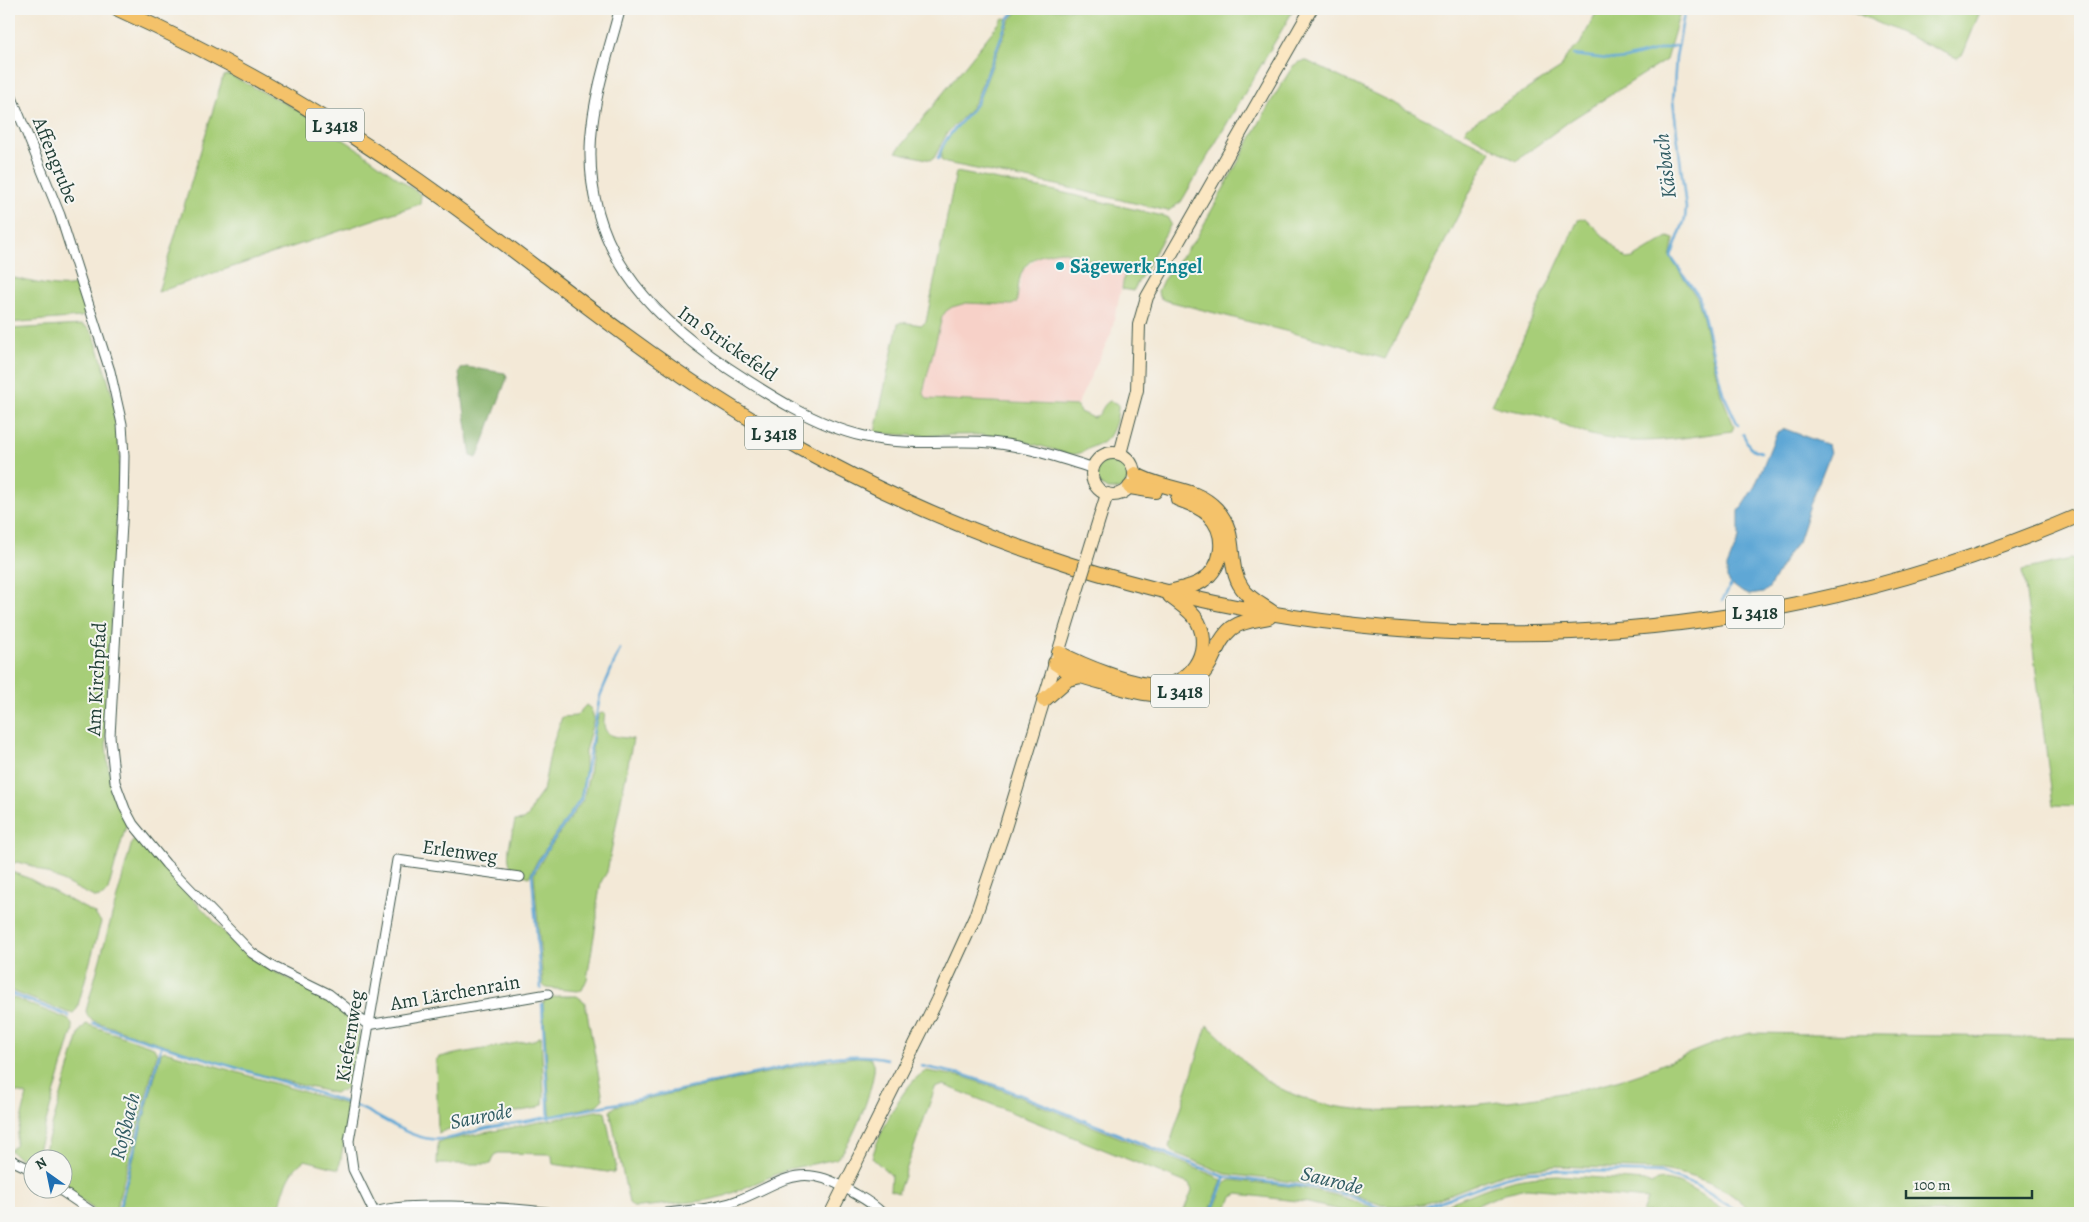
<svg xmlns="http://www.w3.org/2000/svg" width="2089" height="1222" font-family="Alegreya,serif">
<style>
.built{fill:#f7d1c8}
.green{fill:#a7ce78;stroke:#638656}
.forest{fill:#85b168;stroke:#52774e}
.water{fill:#5ea7d5;stroke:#3e7284}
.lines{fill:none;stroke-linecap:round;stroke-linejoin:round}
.stream{stroke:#5ea7d5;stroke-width:2.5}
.minor-casing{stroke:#3f574c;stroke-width:11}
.tertiary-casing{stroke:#3f574c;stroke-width:12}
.secondary-casing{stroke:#3f574c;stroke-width:14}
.primary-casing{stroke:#3f574c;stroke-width:16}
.minor{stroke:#fff;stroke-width:9}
.tertiary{stroke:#fff;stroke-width:10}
.secondary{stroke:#fbe7c3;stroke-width:12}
.primary{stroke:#f4c26a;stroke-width:14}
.secondary-bridge-casing{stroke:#3f574c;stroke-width:14;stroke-linecap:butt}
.secondary-bridge{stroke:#fbe7c3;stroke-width:12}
.culture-dot{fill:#0f9aa8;stroke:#f6f6f2;stroke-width:2}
.labels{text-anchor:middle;stroke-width:4;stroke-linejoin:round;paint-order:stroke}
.shield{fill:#f6f6f2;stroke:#60746d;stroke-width:1}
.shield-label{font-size:19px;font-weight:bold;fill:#1f3d34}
.street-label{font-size:20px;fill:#1f3d34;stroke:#f6f6f2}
.culture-label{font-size:20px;font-weight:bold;fill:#0d838f;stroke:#f6f6f2;text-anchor:start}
.water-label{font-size:21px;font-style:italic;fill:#325d64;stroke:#f6f6f2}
</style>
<rect width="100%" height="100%" fill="#f6f6f2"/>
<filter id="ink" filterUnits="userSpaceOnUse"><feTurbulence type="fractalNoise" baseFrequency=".02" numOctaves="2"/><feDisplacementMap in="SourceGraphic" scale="10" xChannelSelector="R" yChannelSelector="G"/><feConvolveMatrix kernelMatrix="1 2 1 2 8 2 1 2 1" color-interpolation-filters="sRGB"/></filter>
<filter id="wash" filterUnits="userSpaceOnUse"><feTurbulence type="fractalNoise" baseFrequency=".0096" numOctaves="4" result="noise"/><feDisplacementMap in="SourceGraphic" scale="20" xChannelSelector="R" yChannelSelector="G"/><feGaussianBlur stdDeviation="1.12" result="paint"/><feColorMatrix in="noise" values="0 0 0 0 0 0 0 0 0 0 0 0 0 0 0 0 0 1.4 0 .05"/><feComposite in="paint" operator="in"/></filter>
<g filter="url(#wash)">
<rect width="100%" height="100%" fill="#f3e9d7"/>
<!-- built -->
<polygon class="built" points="1062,251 1125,271 1111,334 1077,405 927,399 923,392 942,317 946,311 952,307 966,303 1012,305 1017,302 1023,270 1039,256 1052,252"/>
<!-- green -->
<g class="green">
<path d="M1020,9H1294L1181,202L1168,211L1057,185L946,163L941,160C939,136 967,121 978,102L1010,20Z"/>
<polygon points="1598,9 1681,9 1666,60 1571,120 1516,161 1465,131 1467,127 1561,68 1566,57 1580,44"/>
<polygon points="1847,9 1981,9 1963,54 1957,58"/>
<polygon points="1003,18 1008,19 975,101 968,112 947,133 934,158 931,160 896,152"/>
<polygon points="1307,61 1491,151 1385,359 1340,345 1164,300 1159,297 1158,291 1163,280 1197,237 1272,100 1293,66 1299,62"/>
<polygon points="225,75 230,75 298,110 358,149 421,195 420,204 158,292 222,80"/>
<path d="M956,172L1056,191L1167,217L1171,224L1133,291L1122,289L1125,271L1062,251C1049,252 1029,257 1023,270C1018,278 1018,293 1017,302L1012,305L966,303L952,307L946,311L942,317L923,392L927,399L1077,406L1080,412L1093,418C1103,415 1101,405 1110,401L1118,404C1119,414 1114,434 1105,441C1100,444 1095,445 1090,448C1081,453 1078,455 1068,454C1040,446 1013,437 984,435C947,434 912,438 875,432L898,324L901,322L922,325L926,322Z"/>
<path d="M1585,218L1627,259L1633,258L1668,237L1674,239L1670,257L1697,298L1701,310L1721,394L1734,426L1732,431C1688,437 1640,447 1595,436C1577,432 1562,423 1545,417C1527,411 1510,412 1492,405L1578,220Z"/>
<path d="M9,277C26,280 64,292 78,283L86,308V314L81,317L9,323Z"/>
<path d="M82,325L88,328L94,335L113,397L120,457L106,736C106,768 113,794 127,822L108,890L103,896L96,898L32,866L17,862L9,865V329Z"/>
<circle cx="1113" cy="474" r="16"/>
<polygon points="2070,559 2080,561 2080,806 2053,805 2023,570"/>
<path d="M586,705L591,709L594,718L585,751V774L580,799L537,861L529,877C524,875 518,873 514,870C502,860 513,834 515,821L524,820L529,815L533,805L543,791L551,749L562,717L576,716Z"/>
<path d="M603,713H605C600,738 613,736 633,739L607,872L601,882L597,904V918L587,979L582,990L577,991L546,988L543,985L534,874L548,850L583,800L589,774L595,727L599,714Z"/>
<path d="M136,839H140C164,867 188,895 214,921C225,933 236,946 249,956C278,980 330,989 353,1019C366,1036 364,1075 345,1089C342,1091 338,1092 334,1093C253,1075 173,1048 94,1021L88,1017L86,1011L132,842Z"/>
<polygon points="9,871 28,878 94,913 101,922 77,1009 73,1013 69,1013 9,990"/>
<polygon points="9,996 67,1019 71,1022 73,1029 36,1157 26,1161 17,1157 10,1150 15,1146 27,1095 9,1090"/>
<polygon points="558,996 577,996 585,1002 603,1099 597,1105 554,1116 551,1115 550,1111 543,1003 547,999"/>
<polygon points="86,1024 154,1047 157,1054 115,1213 99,1213 63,1187 62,1160 42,1160 80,1031"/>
<path d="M1207,1025C1230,1044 1248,1070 1274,1085C1334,1119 1405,1111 1471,1105C1523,1100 1576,1093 1627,1077C1669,1064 1708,1042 1751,1033L2080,1038V1213H1754C1746,1207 1738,1199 1729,1193C1709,1180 1685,1174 1662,1170L1556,1166L1526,1169L1502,1174L1424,1204L1395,1206L1381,1205L1351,1193L1320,1185L1226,1174L1173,1152L1169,1147Z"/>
<polygon points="541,1036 544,1095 543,1104 537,1108 477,1119 438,1133 436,1060 439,1057 534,1040"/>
<path d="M165,1051L345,1104L348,1110V1119L339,1169L305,1160C287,1171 283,1195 278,1213H119L161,1053Z"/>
<path d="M857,1057L870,1058L874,1063C877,1081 851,1149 836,1159L789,1169L725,1196L702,1201L639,1207H633L629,1203L610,1111L616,1106L628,1103L823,1061Z"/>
<path d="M927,1071L964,1077L1002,1090L1215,1176L1222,1181L1209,1213H1183L1192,1190L1189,1184L944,1085L935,1088L898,1193L890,1190L891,1175L872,1158C878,1135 905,1079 927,1071Z"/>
<polygon points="596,1111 605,1112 616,1165 614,1173 553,1164 552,1156 551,1154 498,1153 495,1155 491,1164 437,1164 438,1142"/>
<path d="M1557,1175L1645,1181L1651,1184C1672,1169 1710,1202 1728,1213H1642L1647,1199L1527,1188L1505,1193L1459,1213H1413C1445,1208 1472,1192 1502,1183C1520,1177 1538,1176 1557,1175Z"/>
<path d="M1231,1180C1266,1184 1301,1186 1335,1195C1357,1201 1375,1211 1398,1213H1352L1304,1202L1238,1194L1232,1197L1225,1213H1212L1225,1183Z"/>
<polygon points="858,1204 870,1208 875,1213 841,1213 851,1206"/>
</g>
<!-- forest -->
<polygon class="forest" points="466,367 505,373 507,378 478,456 475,458 471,456 459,373 461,369"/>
<!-- water -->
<polygon class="water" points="1785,429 1828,445 1830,454 1810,505 1798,542 1788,554 1769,588 1763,593 1749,595 1742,592 1730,583 1727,578 1727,567 1739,538 1739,511 1755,486 1774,439 1777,433"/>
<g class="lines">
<!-- stream -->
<g class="stream">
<polyline points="1685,9 1676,57 1673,101 1686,208 1685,219 1671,257 1699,297 1723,393 1738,425"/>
<polyline points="1574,55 1616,60 1625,59 1678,45"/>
<path d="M938,159C946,130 963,125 977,102L1008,19L1017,9"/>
<polyline points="1743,434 1750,448 1761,452"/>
<polyline points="1722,601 1732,583"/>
<polyline points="541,989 532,874 539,861 581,799 600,696 620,649"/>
<polyline points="9,993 69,1016"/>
<polyline points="542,1004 549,1118"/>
<path d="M93,1023C177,1052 263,1074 348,1103C374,1111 405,1137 431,1139C450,1141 469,1132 487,1128C600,1109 711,1083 823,1059C845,1055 865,1054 887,1059"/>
<polyline points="921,1066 964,1075 1003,1088 1225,1177 1319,1188 1351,1196 1379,1208 1395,1210 1425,1207 1502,1178 1527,1172 1556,1170 1661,1173 1695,1185 1741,1213"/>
<polyline points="118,1213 161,1047"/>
<polyline points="1211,1213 1225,1177"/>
</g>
</g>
</g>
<g filter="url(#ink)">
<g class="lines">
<defs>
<g id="minor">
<polyline points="9,90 60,215 110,371 122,424 124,456 123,506 110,736 115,782 125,809 133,824 166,864 252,953 274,967 329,994 368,1025"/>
<polyline points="368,1025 548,994"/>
<polyline points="9,1159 32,1170"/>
<polyline points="60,1190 94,1213"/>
<polyline points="374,1212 353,1169 349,1141 397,860 520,877"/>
<path d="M371,1213C396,1205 425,1206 451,1206C486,1207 520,1208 554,1213"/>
<path d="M667,1213C690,1210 714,1209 736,1201C781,1184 798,1160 847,1189C860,1197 872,1202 882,1213"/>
</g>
<path id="tertiary" d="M620,9C609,51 594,94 591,138C584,245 645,312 728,368C769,395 815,425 863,436C904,446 943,440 984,442C1021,444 1057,457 1093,468"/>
<g id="secondary">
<circle cx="1113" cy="474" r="21"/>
<polyline points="1120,454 1137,390 1139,325 1147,297 1311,9"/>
<polyline points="1093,539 1107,494"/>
<polyline points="831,1213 937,1000 975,917 1004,831 1074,601"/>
</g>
<g id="primary">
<path d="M118,9C233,61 341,124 443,198C533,263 619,335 712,395C1124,661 1628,709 2080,515"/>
<path d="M1135,474C1159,490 1195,486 1216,509C1240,535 1225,564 1242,588C1249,599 1262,605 1272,612"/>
<polyline points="1130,487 1155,491"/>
<path d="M1169,592C1180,589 1193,587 1202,581C1224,567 1228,534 1209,515C1201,507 1189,503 1178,499"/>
<path d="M1059,653C1084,666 1128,684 1156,686C1189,688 1214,652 1198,622C1192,611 1180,604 1170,596"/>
<path d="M1055,663C1073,676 1096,680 1116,686C1153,697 1187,704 1210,663C1216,651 1221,637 1232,628C1243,620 1257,620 1269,617"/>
<polyline points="1044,700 1068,679 1081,676"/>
</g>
</defs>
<!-- minor casing -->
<use href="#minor" class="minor-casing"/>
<!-- tertiary casing -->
<use href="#tertiary" class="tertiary-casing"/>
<!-- secondary casing -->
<use href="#secondary" class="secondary-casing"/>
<!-- primary casing -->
<use href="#primary" class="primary-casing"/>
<!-- minor -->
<use href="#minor" class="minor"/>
<!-- tertiary -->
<use href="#tertiary" class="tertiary"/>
<!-- secondary -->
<use href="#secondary" class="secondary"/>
<!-- primary -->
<use href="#primary" class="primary"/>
<defs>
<polyline id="secondary-bridge" points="1074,601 1093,539"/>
</defs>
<!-- secondary-bridge casing -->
<use href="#secondary-bridge" class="secondary-bridge-casing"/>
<!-- secondary-bridge -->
<use href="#secondary-bridge" class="secondary-bridge"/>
</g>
</g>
<!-- markers -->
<circle class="culture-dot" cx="1060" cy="266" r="5"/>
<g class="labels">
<!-- shield labels -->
<g class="shield">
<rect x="306" y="108.5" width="58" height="33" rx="4"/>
<rect x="745" y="416.5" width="58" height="33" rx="4"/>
<rect x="1726" y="595.5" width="58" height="33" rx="4"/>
<rect x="1151" y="674.5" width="58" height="33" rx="4"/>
</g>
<g class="shield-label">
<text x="335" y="132">L 3418</text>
<text x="774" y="440">L 3418</text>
<text x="1755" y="619">L 3418</text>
<text x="1180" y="698">L 3418</text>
</g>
<!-- street labels -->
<g class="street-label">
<text transform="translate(56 160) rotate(68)" y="7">Affengrube</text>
<text transform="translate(728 343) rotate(35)" y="7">Im Strickefeld</text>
<text transform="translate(96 679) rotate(-87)" y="7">Am Kirchpfad</text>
<text transform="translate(460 851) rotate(8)" y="7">Erlenweg</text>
<text transform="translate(455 992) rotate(-10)" y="7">Am Lärchenrain</text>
<text transform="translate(349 1036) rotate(-81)" y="7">Kiefernweg</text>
</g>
<!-- culture labels -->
<g class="culture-label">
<text x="1070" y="273">Sägewerk Engel</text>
</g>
<!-- water labels -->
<g class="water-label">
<text transform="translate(1665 166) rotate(-97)" y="7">Käsbach</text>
<text transform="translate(481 1116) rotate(-11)" y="7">Saurode</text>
<text transform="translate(125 1126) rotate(-76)" y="7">Roßbach</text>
<text transform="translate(1332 1180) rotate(14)" y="7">Saurode</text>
</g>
</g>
<!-- margin -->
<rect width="2089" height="1222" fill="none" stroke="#f6f6f2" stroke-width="30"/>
<!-- north arrow -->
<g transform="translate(48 1174) rotate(327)"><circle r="24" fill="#f6f6f2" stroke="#a0aca6"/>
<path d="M0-4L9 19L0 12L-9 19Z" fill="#1f6fb2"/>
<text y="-8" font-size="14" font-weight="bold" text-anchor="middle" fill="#1f3d34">N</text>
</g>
<!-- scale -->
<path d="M1906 1190v8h126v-8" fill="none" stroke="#1f3d34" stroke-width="2.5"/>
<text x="1914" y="1190" font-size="15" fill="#1f3d34" stroke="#f6f6f2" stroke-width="4" paint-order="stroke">100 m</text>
</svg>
